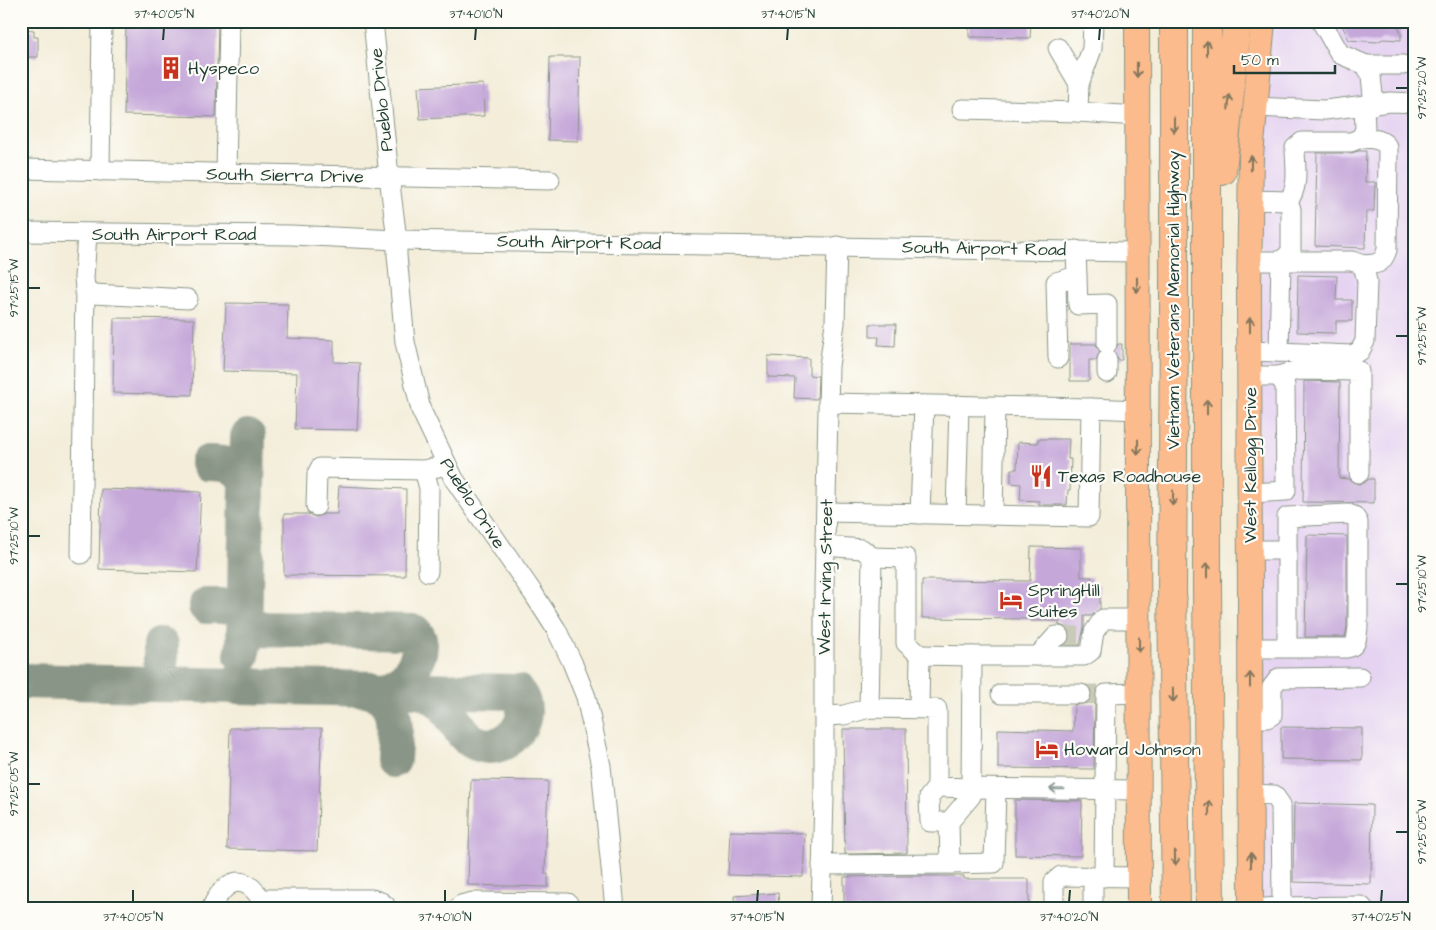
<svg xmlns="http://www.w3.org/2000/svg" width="1436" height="930" font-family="'Architects Daughter',sans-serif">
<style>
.built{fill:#e5d3f1}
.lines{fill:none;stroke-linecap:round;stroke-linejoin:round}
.taxiway{stroke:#899586;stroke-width:36}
.building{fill:#c5a7d9}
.minor-tunnel{stroke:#c9cab8;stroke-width:19;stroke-dasharray:19 9;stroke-linecap:butt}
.minor-casing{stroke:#899586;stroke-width:21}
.major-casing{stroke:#899586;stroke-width:26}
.highway-casing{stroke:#899586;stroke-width:30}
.minor{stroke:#fff;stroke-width:19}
.major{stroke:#fbbb8c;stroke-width:24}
.highway{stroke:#fbbb8c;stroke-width:28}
.oneway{stroke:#82765c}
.oneway2{stroke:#8f9e9a}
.ticks{fill:none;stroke:#1f3d34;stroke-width:2}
.labels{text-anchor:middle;stroke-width:4.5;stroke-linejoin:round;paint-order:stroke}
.poi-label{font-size:18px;fill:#1f3d34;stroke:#fdfcf7;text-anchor:start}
.street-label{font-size:18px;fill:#1f3d34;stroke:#fdfcf7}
.neatline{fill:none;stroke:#1f3d34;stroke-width:2}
.ticks-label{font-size:12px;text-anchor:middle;fill:#1f3d34}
</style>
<rect width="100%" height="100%" fill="#fdfcf7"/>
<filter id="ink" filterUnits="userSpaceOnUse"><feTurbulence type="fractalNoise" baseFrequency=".02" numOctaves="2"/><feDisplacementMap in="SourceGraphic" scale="10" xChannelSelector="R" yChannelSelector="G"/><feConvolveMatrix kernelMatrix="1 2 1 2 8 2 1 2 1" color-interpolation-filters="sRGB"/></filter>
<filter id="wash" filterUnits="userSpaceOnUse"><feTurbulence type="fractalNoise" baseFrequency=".0096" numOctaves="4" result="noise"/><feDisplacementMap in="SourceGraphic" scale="20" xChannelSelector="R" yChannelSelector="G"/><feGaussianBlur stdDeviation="1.12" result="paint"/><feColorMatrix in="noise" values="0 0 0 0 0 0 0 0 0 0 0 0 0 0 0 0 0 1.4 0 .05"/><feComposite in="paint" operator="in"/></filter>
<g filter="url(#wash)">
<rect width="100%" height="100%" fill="#f3edd9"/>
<!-- built -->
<polygon class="built" points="1264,21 1415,21 1415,909 1252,909"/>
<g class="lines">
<!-- taxiway -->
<g class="taxiway">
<path d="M208,463C227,463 240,465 247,485L248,437"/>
<polyline points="206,606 220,606"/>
<path d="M244,644L249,635L257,629L414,632C428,644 414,670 402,680C397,684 391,686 385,689"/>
<polyline points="242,656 244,644 247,485"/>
<polyline points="161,661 161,645"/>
<path d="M21,681L419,690C428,693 436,697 443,704C456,718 460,740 482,745C511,752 537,715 517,692L419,690"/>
<path d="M368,689C403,701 394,730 393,760"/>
</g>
</g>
<g id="blocks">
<!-- building -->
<g class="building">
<polygon points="126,21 218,21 216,117 124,115"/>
<polygon points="969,21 1031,21 1030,38 969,37"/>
<polygon points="1340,21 1396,21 1401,33 1401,40 1383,39 1377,42 1349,40"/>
<polygon points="24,29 34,30 34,37 38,37 38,57 21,57 21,37 23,37"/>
<polygon points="550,57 580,57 578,141 548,140"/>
<polygon points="483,84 484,116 420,119 418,87"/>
<polygon points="1358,151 1366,151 1365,182 1375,182 1374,211 1366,211 1365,248 1315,246 1317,153 1351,153"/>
<polygon points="1298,275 1337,276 1336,300 1352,300 1352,321 1336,321 1336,333 1297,332"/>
<polygon points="226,303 288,304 287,338 334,340 334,362 360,363 357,430 295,429 297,373 223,371"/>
<polygon points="114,318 194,319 192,395 113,393"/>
<polygon points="870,324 896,324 895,346 878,345 879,337 870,337"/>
<polygon points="1070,344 1096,344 1100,352 1096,360 1089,360 1089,381 1070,381"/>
<polygon points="1118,344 1122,344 1122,360 1118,360 1114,352"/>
<polygon points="768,356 809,358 809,375 818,376 817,399 794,398 795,378 768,377"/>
<polygon points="1304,381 1340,382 1339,478 1349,479 1353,482 1359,484 1364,483 1369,479 1374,479 1374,503 1303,502"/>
<polygon points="1038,439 1069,439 1068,459 1071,459 1070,490 1068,490 1067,505 1039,505 1039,501 1020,500 1021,484 1011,483 1011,469 1017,469 1018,442 1038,443"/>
<polygon points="339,486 406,489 405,576 284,575 284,514 308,514 316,517 324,514 337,514"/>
<polygon points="101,489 201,492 197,572 99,569"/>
<polygon points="1307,535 1347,536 1347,627 1345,637 1305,637"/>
<polygon points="1031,547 1081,548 1081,577 1092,577 1092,585 1100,585 1100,609 1091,616 1084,616 1084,627 1080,645 1066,645 1070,636 1069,631 1065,627 1059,625 1059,621 1031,621 1031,619 922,618 922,580 1030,581"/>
<polygon points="1088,703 1095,703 1094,769 998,768 998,729 1073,731 1074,705"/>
<polygon points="1281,727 1362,728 1362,760 1281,759"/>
<polygon points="230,728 322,728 317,851 227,849"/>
<polygon points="843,729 906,729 907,853 845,854"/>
<polygon points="471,780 548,781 545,874 548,874 548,887 468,885"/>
<polygon points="1015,800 1082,801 1081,856 1015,855"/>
<polygon points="1294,803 1372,805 1371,884 1293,882"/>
<polygon points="730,831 805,833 803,877 728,875"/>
<polygon points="907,876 964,876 964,879 1029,879 1029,909 844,909 844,877"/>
<polygon points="778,893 779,909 735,909 734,896"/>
</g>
</g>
</g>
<g filter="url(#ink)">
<use href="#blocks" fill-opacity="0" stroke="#899586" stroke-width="1"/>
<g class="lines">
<!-- minor-tunnel -->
<g class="minor-tunnel">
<polyline points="1059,636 1084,636"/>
<polyline points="1081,694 1098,694"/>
</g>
<defs>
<g id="minor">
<polyline points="373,21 389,176 397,240 397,255 405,342 421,410 454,479 533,593 556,629 572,662 586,697 601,766 615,909"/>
<polyline points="1321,21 1340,54 1366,65 1371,76 1374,105"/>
<polyline points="1058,48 1079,84"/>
<polyline points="1366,65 1403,65"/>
<polyline points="1255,107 1325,110 1390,102 1415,103"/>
<polyline points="962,109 1078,112 1137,116"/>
<polyline points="1078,112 1079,84 1092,49 1093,21"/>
<path d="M1361,138C1371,139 1383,138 1388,148L1387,250C1382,265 1377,264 1363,265"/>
<polyline points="21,169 550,180"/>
<polyline points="100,171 102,21"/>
<polyline points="226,174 229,21"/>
<path d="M1251,200L1288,201C1300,187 1295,165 1295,148L1302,142H1351L1361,138L1365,129L1364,106"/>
<polyline points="21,232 291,235 397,240 1137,252"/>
<polyline points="87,234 84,278 85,288 93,294 188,299"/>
<polyline points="1076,250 1078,305 1107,304 1107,344"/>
<polyline points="1250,351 1352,355 1360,351 1365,341 1367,281 1363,265 1352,261 1250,261"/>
<polyline points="1279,352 1281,261 1291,252 1291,209 1288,201"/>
<polyline points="1058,358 1056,282 1077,276"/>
<polyline points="1107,373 1107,360"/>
<polyline points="1250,376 1278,376 1285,385 1286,491 1250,493"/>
<polyline points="1278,376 1298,370 1359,371 1359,473"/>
<polyline points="828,403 1091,408"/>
<polyline points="424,470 429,488 428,572"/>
<polyline points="316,506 317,474 320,468 424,470 447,465"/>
<polyline points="826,512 1089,517 1091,408 1138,410"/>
<polyline points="920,514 924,405"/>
<polyline points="956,514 959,405"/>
<polyline points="993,515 995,406"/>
<polyline points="825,546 862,549 872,557 869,708"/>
<path d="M1250,550H1287V517L1348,514L1354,516L1358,522V628C1356,638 1358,646 1347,648H1250"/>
<polyline points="1287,550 1287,647"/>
<polyline points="81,554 85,288"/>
<polyline points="872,557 906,558 906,643 920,655 919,708"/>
<polyline points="920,655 972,656"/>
<polyline points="1038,656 1056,636 1059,636"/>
<polyline points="1001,694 1081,694"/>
<polyline points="824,716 844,715 869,708 937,709 937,787 971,788 971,796 949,822 950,864 994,863 996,789"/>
<polyline points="1250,718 1267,718 1272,715 1272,687 1279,678 1360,677"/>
<polyline points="937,787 929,797 930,822 949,822"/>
<polyline points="1139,790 971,788 972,656 1084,656 1091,651 1094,632 1103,619 1139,619"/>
<polyline points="1251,794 1274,795 1281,805 1282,899 1279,907 1251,909"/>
<polyline points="822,865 950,864"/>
<polyline points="1093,877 1093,909"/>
<polyline points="1104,877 1106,694 1139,693"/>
<polyline points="1279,907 1361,906 1364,909"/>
<path d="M211,909C223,882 242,870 261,899"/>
<polyline points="261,909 261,899 372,899 381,902 385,905 385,909"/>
<polyline points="458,909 461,905 473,902 568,903"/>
<polyline points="821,909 824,798 824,588 829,366 835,323 837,246"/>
<polyline points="1054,909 1054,882 1061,876 1138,877"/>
</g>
<g id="major">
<polyline points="1137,21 1139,909"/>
<polyline points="1251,909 1249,291 1251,156 1263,21"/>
</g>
<g id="highway">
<polyline points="1174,21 1174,325 1172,587 1176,909"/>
<polyline points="1207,21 1207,588 1210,909"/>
<polyline points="1222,171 1237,21"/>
</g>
</defs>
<!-- minor casing -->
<use href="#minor" class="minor-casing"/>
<!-- major casing -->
<use href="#major" class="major-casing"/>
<!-- highway casing -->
<use href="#highway" class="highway-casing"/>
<!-- minor -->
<use href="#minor" class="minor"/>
<!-- major -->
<use href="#major" class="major"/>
<!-- highway -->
<use href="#highway" class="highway"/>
</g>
<!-- one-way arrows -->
<defs><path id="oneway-shaft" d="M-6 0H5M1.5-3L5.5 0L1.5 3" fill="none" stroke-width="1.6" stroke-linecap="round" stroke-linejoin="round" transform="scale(1.25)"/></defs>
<g class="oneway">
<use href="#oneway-shaft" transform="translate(1207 48) rotate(-90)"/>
<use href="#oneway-shaft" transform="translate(1137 70) rotate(90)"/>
<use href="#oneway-shaft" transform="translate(1229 102) rotate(-84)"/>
<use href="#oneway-shaft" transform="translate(1174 125) rotate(90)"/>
<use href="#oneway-shaft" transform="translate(1251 163) rotate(-89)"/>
<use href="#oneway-shaft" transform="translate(1137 285) rotate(90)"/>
<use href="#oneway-shaft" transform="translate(1250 325) rotate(-90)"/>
<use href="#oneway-shaft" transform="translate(1207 407) rotate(-90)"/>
<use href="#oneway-shaft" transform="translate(1138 447) rotate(90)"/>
<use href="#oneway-shaft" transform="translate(1173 498) rotate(91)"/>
<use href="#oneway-shaft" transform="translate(1207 570) rotate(-90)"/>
<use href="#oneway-shaft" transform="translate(1139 645) rotate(90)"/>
<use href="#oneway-shaft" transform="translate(1250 680) rotate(-90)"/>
<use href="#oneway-shaft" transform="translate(1173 695) rotate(89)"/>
<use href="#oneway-shaft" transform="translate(1209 808) rotate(-91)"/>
<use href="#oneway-shaft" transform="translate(1175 858) rotate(89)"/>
<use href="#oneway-shaft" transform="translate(1251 860) rotate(-90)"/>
</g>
<use class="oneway2" href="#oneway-shaft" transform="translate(1057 789) rotate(-179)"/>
</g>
<!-- ticks -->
<path class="ticks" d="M163,40L164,28M475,40L476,28M787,40L788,28M1099,40L1100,28M1396,88H1408M28,288H40M1396,336H1408M28,536H40M1396,584H1408M28,784H40M1396,832H1408M133,902V890M445,902V890M757,902L758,890M1069,902L1070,890M1381,902L1382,890"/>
<!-- icons -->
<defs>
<symbol id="building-bare" viewBox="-9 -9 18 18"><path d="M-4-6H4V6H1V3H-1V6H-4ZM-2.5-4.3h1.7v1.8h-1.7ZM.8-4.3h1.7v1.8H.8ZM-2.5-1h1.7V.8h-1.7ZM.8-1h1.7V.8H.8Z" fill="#c8321e" stroke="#fdfcf7" stroke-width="2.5" paint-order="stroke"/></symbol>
<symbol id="restaurant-bare" viewBox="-9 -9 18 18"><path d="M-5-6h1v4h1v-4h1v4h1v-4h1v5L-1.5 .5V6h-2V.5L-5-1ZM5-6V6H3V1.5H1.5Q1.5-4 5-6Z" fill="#c8321e" stroke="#fdfcf7" stroke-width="2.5" paint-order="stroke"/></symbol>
<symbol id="hotel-bare" viewBox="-9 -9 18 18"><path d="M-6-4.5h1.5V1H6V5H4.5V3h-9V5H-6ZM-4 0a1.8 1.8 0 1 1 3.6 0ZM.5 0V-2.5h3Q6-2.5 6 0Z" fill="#c8321e" stroke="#fdfcf7" stroke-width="2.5" paint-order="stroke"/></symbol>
</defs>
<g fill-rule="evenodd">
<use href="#building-bare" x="155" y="52" width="32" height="32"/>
<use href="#restaurant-bare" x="1025" y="460" width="32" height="32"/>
<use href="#hotel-bare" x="995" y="584" width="32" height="32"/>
<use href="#hotel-bare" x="1031" y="733" width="32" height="32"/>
</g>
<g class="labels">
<!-- poi labels -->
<g class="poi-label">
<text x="188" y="74">Hyspeco</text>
<text x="1058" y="482">Texas Roadhouse</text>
<text x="1028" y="596">SpringHill<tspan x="1028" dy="21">Suites</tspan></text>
<text x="1064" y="755">Howard Johnson</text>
</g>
<!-- street labels -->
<g class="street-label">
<text transform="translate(381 100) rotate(-96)" y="6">Pueblo Drive</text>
<text transform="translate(285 175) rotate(1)" y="6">South Sierra Drive</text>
<text x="174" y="240">South Airport Road</text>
<text transform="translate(579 242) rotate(1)" y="6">South Airport Road</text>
<text transform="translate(984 248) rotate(1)" y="6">South Airport Road</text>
<text transform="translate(1173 300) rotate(-90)" y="6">Vietnam Veterans Memorial Highway</text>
<text transform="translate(1250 465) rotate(-90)" y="6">West Kellogg Drive</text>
<text transform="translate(473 503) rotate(57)" y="6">Pueblo Drive</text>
<text transform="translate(825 577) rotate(-89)" y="6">West Irving Street</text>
</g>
</g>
<!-- margin -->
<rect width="1436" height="930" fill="none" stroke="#fdfcf7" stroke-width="55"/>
<!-- scale -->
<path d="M1234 65v8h101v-8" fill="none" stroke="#1f3d34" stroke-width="2.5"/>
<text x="1241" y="65" font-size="15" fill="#1f3d34" stroke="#fdfcf7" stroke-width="4" paint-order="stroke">50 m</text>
<rect x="28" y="28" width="1380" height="874" class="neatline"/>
<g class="ticks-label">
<text x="164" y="18">37°40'05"N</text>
<text x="476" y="18">37°40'10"N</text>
<text x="788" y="18">37°40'15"N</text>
<text x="1100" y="18">37°40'20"N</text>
<text transform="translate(1422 88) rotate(-90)" y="4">97°25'20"W</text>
<text transform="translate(14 288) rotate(-90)" y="4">97°25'15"W</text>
<text transform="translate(1422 336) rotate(-90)" y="4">97°25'15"W</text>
<text transform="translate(14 536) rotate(-90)" y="4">97°25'10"W</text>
<text transform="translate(1422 584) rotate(-90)" y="4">97°25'10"W</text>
<text transform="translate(14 784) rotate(-90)" y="4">97°25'05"W</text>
<text transform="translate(1422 832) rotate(-90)" y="4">97°25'05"W</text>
<text x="133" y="921">37°40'05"N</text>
<text x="445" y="921">37°40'10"N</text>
<text x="757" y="921">37°40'15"N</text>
<text x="1069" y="921">37°40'20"N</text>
<text x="1381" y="921">37°40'25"N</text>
</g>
</svg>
